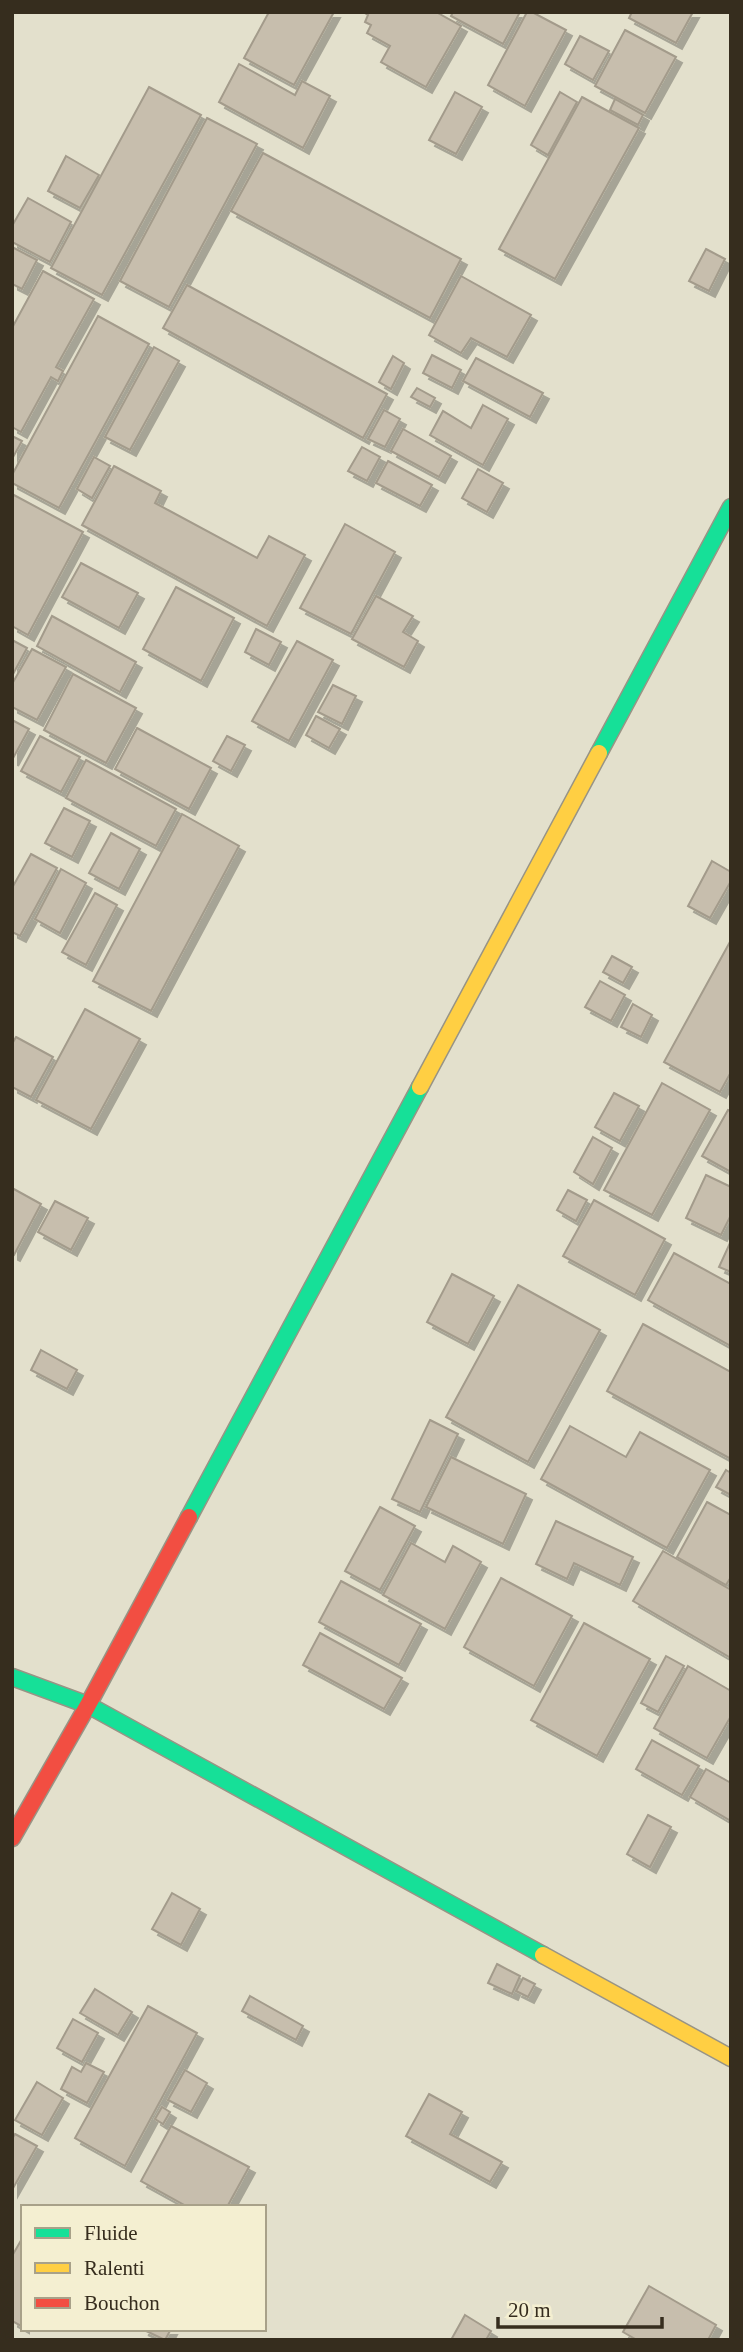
<svg xmlns="http://www.w3.org/2000/svg" width="743" height="2352" font-family="'Times New Roman',serif">
<style>
.building{fill:#c7bead;stroke:#a39b8b;stroke-width:2;filter:url(#shadow)}
.lines{fill:none;stroke-linecap:round;stroke-linejoin:round}
.fast-casing{stroke:#989485;stroke-width:19}
.slow-casing{stroke:#989485;stroke-width:19}
.jam-casing{stroke:#989485;stroke-width:19}
.fast{stroke:#16e098;stroke-width:16}
.slow{stroke:#ffcf43;stroke-width:16}
.jam{stroke:#f24e42;stroke-width:16}
</style>
<defs>
<filter id="shadow"><feDropShadow dx="6" dy="6" stdDeviation="0" flood-color="#0004"/></filter>
</defs>
<rect width="100%" height="100%" fill="#e3e0cc"/>
<!-- building -->
<g class="building">
<polygon points="269,12 334,12 294,85 244,58"/>
<polygon points="363,12 436,12 461,26 426,87 381,62 390,46 367,33 371,25 365,22 368,15"/>
<polygon points="453,12 520,12 503,44 451,16"/>
<polygon points="527,12 532,12 566,30 525,106 488,85"/>
<polygon points="632,12 693,12 676,43 629,18"/>
<polygon points="625,30 676,57 645,113 595,86"/>
<polygon points="580,36 609,51 593,80 565,64"/>
<polygon points="239,64 295,95 302,81 330,96 303,148 219,102"/>
<polygon points="149,87 201,115 102,295 51,268"/>
<polygon points="455,92 482,107 456,154 429,140"/>
<polygon points="560,92 577,102 548,155 531,145"/>
<polygon points="582,97 639,128 555,279 499,249"/>
<polygon points="615,99 643,115 638,125 610,110"/>
<polygon points="207,118 257,144 169,307 120,281"/>
<polygon points="263,153 461,259 430,318 231,211"/>
<polygon points="66,156 99,175 80,208 48,191"/>
<polygon points="28,198 71,222 50,262 12,242 12,226"/>
<polygon points="12,247 37,260 22,289 12,284"/>
<polygon points="706,249 725,259 709,291 689,281"/>
<polygon points="43,271 94,299 56,367 63,371 58,381 51,377 21,432 12,427 12,328"/>
<polygon points="461,276 531,315 507,357 471,338 461,353 429,335"/>
<polygon points="187,285 387,394 363,438 163,328"/>
<polygon points="98,316 149,344 59,508 12,483 12,475"/>
<polygon points="154,347 179,361 130,450 105,437"/>
<polygon points="432,355 461,370 452,388 423,373"/>
<polygon points="393,356 404,363 391,389 379,382"/>
<polygon points="476,358 543,393 530,417 463,381"/>
<polygon points="417,388 435,398 430,407 411,397"/>
<polygon points="483,405 508,419 483,465 430,435 443,411 471,428"/>
<polygon points="384,410 400,419 385,447 368,439"/>
<polygon points="403,429 451,456 439,477 391,451"/>
<polygon points="12,436 22,441 12,459"/>
<polygon points="362,447 380,457 367,481 348,471"/>
<polygon points="94,457 110,466 92,498 77,489"/>
<polygon points="388,461 432,485 420,506 376,483"/>
<polygon points="114,466 161,491 155,503 257,558 269,536 305,555 267,626 82,525"/>
<polygon points="478,469 503,483 487,512 462,498"/>
<polygon points="12,494 83,532 28,635 12,626"/>
<polygon points="345,524 395,552 351,634 300,608"/>
<polygon points="81,563 138,593 119,628 62,597"/>
<polygon points="176,587 234,618 201,681 143,649"/>
<polygon points="376,596 413,616 403,632 418,641 404,667 352,639"/>
<polygon points="52,616 136,662 120,692 37,646"/>
<polygon points="256,629 281,642 269,665 245,652"/>
<polygon points="12,640 27,648 12,676"/>
<polygon points="297,641 333,660 289,741 252,721"/>
<polygon points="32,649 66,667 37,720 12,707 12,684"/>
<polygon points="73,674 136,708 106,763 44,730"/>
<polygon points="333,685 356,696 342,724 318,712"/>
<polygon points="316,716 340,729 329,748 306,735"/>
<polygon points="12,720 29,729 12,760"/>
<polygon points="137,728 211,768 189,809 115,769"/>
<polygon points="40,736 80,757 61,792 21,771"/>
<polygon points="227,736 245,745 231,771 213,761"/>
<polygon points="86,760 176,809 156,846 66,798"/>
<polygon points="64,808 90,821 72,857 45,843"/>
<polygon points="182,814 239,846 151,1011 93,981"/>
<polygon points="111,833 140,849 119,889 89,873"/>
<polygon points="31,854 57,868 20,936 12,932 12,888"/>
<polygon points="712,861 731,872 731,881 710,918 688,906"/>
<polygon points="61,869 86,883 60,933 35,919"/>
<polygon points="95,893 117,905 86,965 62,952"/>
<polygon points="731,940 731,1072 720,1092 664,1062"/>
<polygon points="612,956 632,967 623,983 603,972"/>
<polygon points="600,981 625,995 611,1021 585,1007"/>
<polygon points="633,1004 652,1015 641,1037 621,1027"/>
<polygon points="85,1009 140,1039 91,1129 36,1100"/>
<polygon points="16,1037 53,1057 31,1097 12,1087 12,1044"/>
<polygon points="662,1083 710,1110 652,1215 604,1190"/>
<polygon points="614,1093 639,1106 620,1141 595,1127"/>
<polygon points="728,1110 731,1111 731,1172 702,1156"/>
<polygon points="593,1137 612,1148 593,1184 574,1172"/>
<polygon points="706,1175 731,1187 731,1215 721,1235 686,1218"/>
<polygon points="12,1188 41,1204 14,1255 12,1254"/>
<polygon points="568,1190 587,1200 576,1221 557,1210"/>
<polygon points="594,1200 665,1239 635,1295 563,1256"/>
<polygon points="55,1201 88,1218 71,1250 38,1232"/>
<polygon points="730,1243 731,1243 731,1272 719,1267"/>
<polygon points="674,1253 731,1284 731,1346 648,1300"/>
<polygon points="452,1274 494,1296 468,1344 427,1322"/>
<polygon points="518,1285 600,1330 528,1462 446,1417"/>
<polygon points="643,1324 731,1372 731,1459 607,1391"/>
<polygon points="41,1350 77,1370 67,1389 31,1370"/>
<polygon points="430,1420 458,1434 420,1512 392,1499"/>
<polygon points="570,1426 626,1457 640,1432 710,1470 667,1548 541,1479"/>
<polygon points="451,1457 526,1494 503,1544 426,1507"/>
<polygon points="726,1470 731,1473 731,1495 716,1487"/>
<polygon points="707,1502 731,1515 731,1577 726,1585 677,1557"/>
<polygon points="380,1507 415,1526 380,1590 345,1571"/>
<polygon points="556,1521 633,1557 620,1585 574,1563 567,1579 536,1564"/>
<polygon points="411,1543 445,1562 453,1546 481,1562 445,1629 383,1595"/>
<polygon points="663,1551 731,1590 731,1658 633,1601"/>
<polygon points="501,1578 572,1616 534,1686 464,1647"/>
<polygon points="341,1581 421,1624 399,1665 319,1622"/>
<polygon points="584,1623 650,1659 597,1756 531,1720"/>
<polygon points="320,1633 402,1678 384,1709 303,1665"/>
<polygon points="666,1656 684,1666 658,1712 641,1703"/>
<polygon points="688,1666 731,1691 731,1716 707,1758 654,1728"/>
<polygon points="652,1740 699,1766 682,1795 636,1769"/>
<polygon points="706,1769 731,1783 731,1821 690,1797"/>
<polygon points="648,1815 671,1827 650,1867 627,1854"/>
<polygon points="172,1893 200,1909 181,1945 152,1929"/>
<polygon points="497,1964 520,1976 512,1994 488,1983"/>
<polygon points="523,1978 535,1984 528,1997 516,1991"/>
<polygon points="95,1989 132,2012 118,2035 80,2013"/>
<polygon points="250,1996 303,2026 296,2040 242,2011"/>
<polygon points="148,2006 197,2033 125,2166 75,2138"/>
<polygon points="73,2019 98,2033 82,2062 57,2048"/>
<polygon points="86,2063 104,2072 87,2103 61,2089 72,2067 81,2072"/>
<polygon points="185,2070 207,2083 191,2112 168,2100"/>
<polygon points="37,2082 63,2098 42,2135 15,2120"/>
<polygon points="429,2094 462,2112 450,2134 502,2162 490,2182 406,2136"/>
<polygon points="162,2107 170,2112 163,2124 155,2119"/>
<polygon points="171,2126 249,2167 227,2207 188,2207 141,2181"/>
<polygon points="15,2134 37,2146 12,2190 12,2139"/>
<polygon points="23,2237 23,2327 12,2321 12,2256"/>
<polygon points="649,2286 716,2325 708,2340 637,2340 623,2332"/>
<polygon points="465,2315 491,2331 486,2340 451,2340"/>
<polygon points="142,2329 171,2329 165,2340"/>
</g>
<g class="lines">
<defs>
<g id="fast">
<polyline points="599,753 731,507"/>
<polyline points="189,1517 420,1087"/>
<polyline points="12,1677 88,1705 543,1955"/>
</g>
<g id="slow">
<polyline points="420,1087 599,753"/>
<polyline points="543,1955 731,2058"/>
</g>
<polyline id="jam" points="12,1838 88,1705 189,1517"/>
</defs>
<!-- fast casing -->
<use href="#fast" class="fast-casing"/>
<!-- slow casing -->
<use href="#slow" class="slow-casing"/>
<!-- jam casing -->
<use href="#jam" class="jam-casing"/>
<!-- fast -->
<use href="#fast" class="fast"/>
<!-- slow -->
<use href="#slow" class="slow"/>
<!-- jam -->
<use href="#jam" class="jam"/>
</g>
<!-- border -->
<rect width="743" height="2352" fill="none" stroke="#362d1e" stroke-width="28"/>
<!-- legend -->
<rect x="21" y="2205" width="245" height="126" fill="#f4efd1" stroke="#a8a189" stroke-width="2"/>
<rect x="35" y="2228" width="35" height="10" fill="#16e098" stroke="#a8a189" stroke-width="2"/>
<text x="84" y="2240" font-size="21" fill="#362d1e">Fluide</text>
<rect x="35" y="2263" width="35" height="10" fill="#ffcf43" stroke="#a8a189" stroke-width="2"/>
<text x="84" y="2275" font-size="21" fill="#362d1e">Ralenti</text>
<rect x="35" y="2298" width="35" height="10" fill="#f24e42" stroke="#a8a189" stroke-width="2"/>
<text x="84" y="2310" font-size="21" fill="#362d1e">Bouchon</text>
<!-- scale -->
<path d="M498 2317v10h164v-10" fill="none" stroke="#362d1e" stroke-width="3.5"/>
<text x="508" y="2317" font-size="21" fill="#362d1e" stroke="#f4efd1" stroke-width="5" paint-order="stroke">20 m</text>
</svg>
